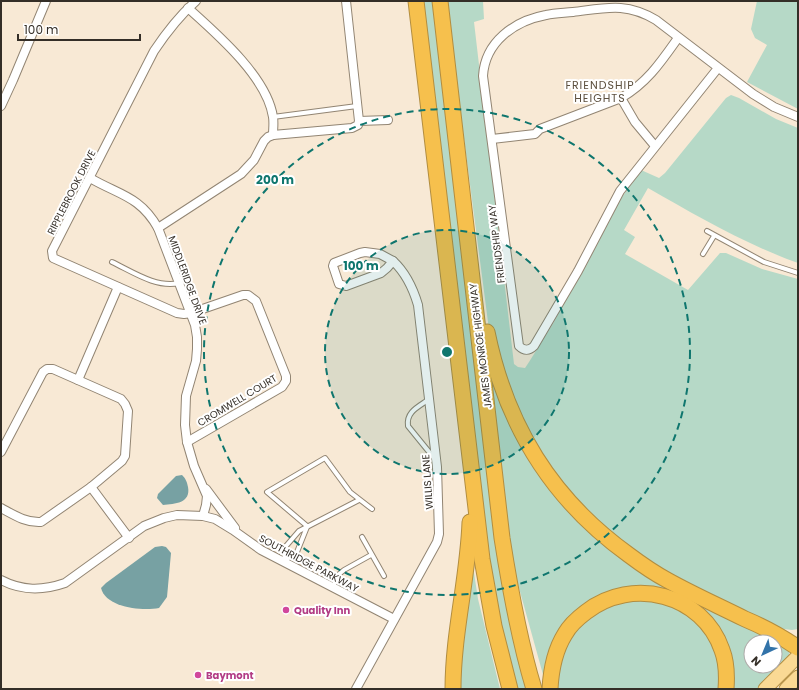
<svg xmlns="http://www.w3.org/2000/svg" width="799" height="690" font-family="Poppins,sans-serif">
<style>
.green{fill:#b6d9c7;fill-rule:evenodd}
.water{fill:#77a1a3}
.lines{fill:none;stroke-linecap:round;stroke-linejoin:round}
.lane-casing{stroke:#928573;stroke-width:6}
.street-casing{stroke:#928573;stroke-width:10}
.primary-casing{stroke:#b28d40;stroke-width:15}
.highway-casing{stroke:#b28d40;stroke-width:17}
.lane{stroke:#fff;stroke-width:4}
.street{stroke:#fff;stroke-width:8}
.primary{stroke:#fad994;stroke-width:13}
.highway{stroke:#f6c04d;stroke-width:15}
.ring{fill:none;stroke:#0f766e;stroke-width:2;stroke-dasharray:7 5}
.hotel-dot{fill:#d1479c;stroke:#fff;stroke-width:1.5}
.labels{text-anchor:middle;stroke-width:4;stroke-linejoin:round;paint-order:stroke}
.street-label{font-size:10px;fill:#342e27;stroke:#fff}
.hotel-label{font-size:10px;font-weight:bold;fill:#b23c85;stroke:#fff;text-anchor:start}
.neighbourhood-label{font-size:11px;letter-spacing:1px;fill:#5d503f;stroke:#fff}
.centre{fill:#0f766e;stroke:#fff;stroke-width:2}
.ring-label{font-size:12px;text-anchor:middle;font-weight:bold;fill:#0f766e;stroke:#fff;stroke-width:4;stroke-linejoin:round;paint-order:stroke}
</style>
<rect width="100%" height="100%" fill="#f8e9d5"/>
<!-- green -->
<g class="green">
<polygon points="423,1 435,1 528,689 516,689 492,585"/>
<path d="M446,1H483L484,19L474,22L514,364L518,367L525,368L529,362L554,322L617,204L641,170L659,178L665,173L726,98L731,95L739,98L776,119L798,128V263C745,244 697,216 648,188L624,230L635,237L625,254L688,290L720,253H726L762,269L798,279V629L792,630L776,628L655,568L580,508L526,435L491,345Z"/>
<polygon points="757,1 798,1 798,109 747,82 767,45 755,38 751,29"/>
<polygon points="490,372 536,465 667,589 581,609 547,689 514,570 504,500"/>
<polygon points="471,553 478,599 500,689 456,689"/>
<polygon points="625,598 671,604 699,622 716,649 722,689 555,689 559,656 585,618"/>
<path d="M695,606L732,617L790,650L788,659L759,689H730L731,687ZM751,642H775V666H751Z"/>
</g>
<!-- water -->
<g class="water">
<path d="M182,475C186,479 187,482 188,487C191,503 175,504 163,505L157,498L158,494L176,476Z"/>
<path d="M162,546L166,547L171,553L167,597L159,608C142,611 106,608 101,588L106,583L155,547Z"/>
</g>
<g class="lines">
<defs>
<g id="lane">
<polyline points="273,117 357,106"/>
<polyline points="707,231 764,262 798,273"/>
<polyline points="703,254 714,236"/>
<path d="M112,262C133,272 156,288 179,283"/>
<path d="M428,400C418,407 406,412 408,426L434,458"/>
<polyline points="307,526 267,492 325,458 350,492 372,509"/>
<polyline points="362,537 384,576"/>
<polyline points="284,561 286,546 299,531 359,500"/>
<polyline points="284,561 297,552 307,527"/>
<polyline points="333,587 338,575 344,570 371,555"/>
</g>
<g id="street">
<path d="M188,8C217,34 267,77 273,117C274,123 273,129 273,135"/>
<path d="M718,68L620,191L578,271L534,346C529,351 524,351 519,346L483,76C485,42 514,21 546,15C555,13 564,13 573,12C606,8 626,2 656,20L753,94L774,107L798,117"/>
<polyline points="621,98 635,122 655,146"/>
<polyline points="1,106 13,80 46,1"/>
<polyline points="359,121 388,120"/>
<path d="M492,139L535,134L540,129L621,98C647,83 661,62 678,38"/>
<path d="M90,178C119,195 140,196 158,228L195,325L197,337V349L196,361L186,396L185,425L187,442L194,466L207,496L206,505L203,516"/>
<polyline points="158,228 241,174 254,160 264,141 268,137 273,135 352,128 358,125 359,121 346,1"/>
<polygon points="365,252 380,254 393,261 387,268 381,273 346,286 339,284 333,266 334,263 360,253"/>
<polyline points="78,380 118,287"/>
<path d="M187,442L282,387L286,381V376L256,301L248,295H243L191,313L184,314L177,313L53,258L52,251L154,51C166,33 179,16 196,1"/>
<path d="M1,452L43,372L47,369H53L121,399L125,404L128,411L125,456L122,461L91,487L41,522C26,523 14,515 1,508"/>
<polyline points="91,487 129,538"/>
<polyline points="206,489 235,528"/>
<path d="M1,580C22,591 42,591 65,583L144,526L164,518L177,515L203,516L215,519L233,530L261,550L394,619"/>
<path d="M356,689L437,542L439,534L437,467L418,305C413,288 406,273 393,261"/>
</g>
<g id="primary">
<polyline points="765,689 798,656"/>
<polyline points="786,689 798,677"/>
</g>
<g id="highway">
<polyline points="416,1 482,559 494,626 510,689"/>
<path d="M440,1L502,538C510,589 519,640 534,689"/>
<path d="M487,332C506,425 551,499 629,555C641,564 654,573 667,580C692,594 719,606 745,619C764,627 781,636 798,648"/>
<path d="M453,689C453,633 468,578 470,522"/>
<path d="M550,689C551,670 555,650 565,634C570,625 578,618 586,612C632,576 703,594 722,650C727,663 727,676 726,689"/>
</g>
</defs>
<!-- lane casing -->
<use href="#lane" class="lane-casing"/>
<!-- street casing -->
<use href="#street" class="street-casing"/>
<!-- primary casing -->
<use href="#primary" class="primary-casing"/>
<!-- highway casing -->
<use href="#highway" class="highway-casing"/>
<!-- lane -->
<use href="#lane" class="lane"/>
<!-- street -->
<use href="#street" class="street"/>
<!-- primary -->
<use href="#primary" class="primary"/>
<!-- highway -->
<use href="#highway" class="highway"/>
</g>
<!-- distance rings -->
<circle cx="447" cy="352" r="122" fill="#0f766e" fill-opacity=".12"/>
<g class="ring">
<circle cx="447" cy="352" r="122"/>
<circle cx="447" cy="352" r="243"/>
</g>
<!-- markers -->
<g class="hotel-dot">
<circle cx="286" cy="610" r="4"/>
<circle cx="198" cy="675" r="4"/>
</g>
<g class="labels">
<!-- street labels -->
<g class="street-label">
<text transform="translate(71 192) rotate(-63)" y="4">RIPPLEBROOK DRIVE</text>
<text transform="translate(496 244) rotate(-97)" y="4">FRIENDSHIP WAY</text>
<text transform="translate(188 280) rotate(70)" y="4">MIDDLERIDGE DRIVE</text>
<text transform="translate(480 346) rotate(-97)" y="4">JAMES MONROE HIGHWAY</text>
<text transform="translate(237 400) rotate(-31)" y="4">CROMWELL COURT</text>
<text transform="translate(427 482) rotate(-94)" y="4">WILLIS LANE</text>
<text transform="translate(309 563) rotate(28)" y="4">SOUTHRIDGE PARKWAY</text>
</g>
<!-- hotel labels -->
<g class="hotel-label">
<text x="294" y="614">Quality Inn</text>
<text x="206" y="679">Baymont</text>
</g>
<!-- neighbourhood labels -->
<g class="neighbourhood-label">
<text x="600" y="89">FRIENDSHIP<tspan x="600" dy="13">HEIGHTS</tspan></text>
</g>
</g>
<circle cx="447" cy="352" r="6" class="centre"/>
<g class="ring-label">
<text x="275" y="184">200 m</text>
<text x="361" y="270">100 m</text>
</g>
<!-- border -->
<rect width="799" height="690" fill="none" stroke="#342e27" stroke-width="4"/>
<!-- north arrow -->
<g transform="translate(763 654) rotate(224)"><circle r="19" fill="#ffffff" stroke="#aeaba9"/>
<path d="M0-3L7 15L0 10L-7 15Z" fill="#3273a9"/>
<text y="-6" font-size="11" font-weight="bold" text-anchor="middle" fill="#342e27">N</text>
</g>
<!-- scale -->
<path d="M18 34v6h122v-6" fill="none" stroke="#342e27" stroke-width="2"/>
<text x="24" y="34" font-size="12" fill="#342e27" stroke="#ffffff" stroke-width="3" paint-order="stroke">100 m</text>
</svg>
